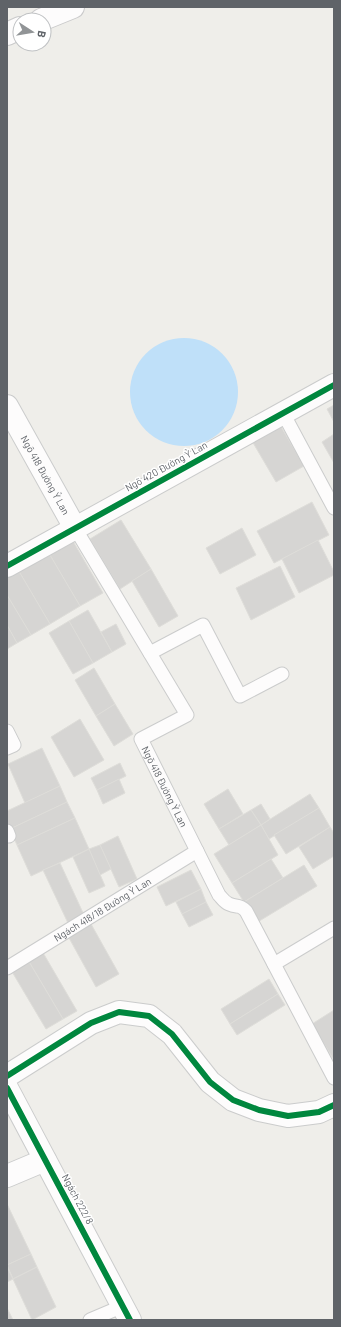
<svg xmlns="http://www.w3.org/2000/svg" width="341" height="1327" font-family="Barlow,sans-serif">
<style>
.water{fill:#bfe0f9}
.building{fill:#d6d5d3;stroke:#deddd9}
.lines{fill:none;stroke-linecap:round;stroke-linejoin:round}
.lane-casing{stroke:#cbcccc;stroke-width:15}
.street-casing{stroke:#cbcccc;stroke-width:24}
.secondary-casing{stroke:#cacacb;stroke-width:24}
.lane{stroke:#fdfcfc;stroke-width:13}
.street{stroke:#fdfcfc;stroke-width:22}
.secondary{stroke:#fdfcfc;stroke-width:22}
.cycleway-casing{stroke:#fff;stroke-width:8}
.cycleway{stroke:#00873e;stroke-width:6}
.labels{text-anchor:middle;stroke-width:3;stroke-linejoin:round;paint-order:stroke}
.street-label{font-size:10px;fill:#5f6368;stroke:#fff}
</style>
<rect width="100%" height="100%" fill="#efeeea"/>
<!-- water -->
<circle class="water" cx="184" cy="392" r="54"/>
<!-- building -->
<g class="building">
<polygon points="334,405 334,422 327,409"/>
<polygon points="280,425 304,466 276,482 252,441"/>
<polygon points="334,434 334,463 322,442"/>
<polygon points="312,502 329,535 274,563 257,531"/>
<polygon points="121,520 151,569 120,589 90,539"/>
<polygon points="242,528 256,555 220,574 206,548"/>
<polygon points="70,536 103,593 80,606 47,550"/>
<polygon points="318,540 334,572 334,575 299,593 282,559"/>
<polygon points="47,550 80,606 50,624 17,568"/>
<polygon points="280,566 295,597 251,620 236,588"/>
<polygon points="17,568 50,624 31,635 7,595 7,573"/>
<polygon points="151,569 178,616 159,627 132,581"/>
<polygon points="7,595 31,635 17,643 7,625"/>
<polygon points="88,610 112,652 93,663 69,621"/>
<polygon points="69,621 93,663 73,674 49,633"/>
<polygon points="116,624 126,644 112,652 101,632"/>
<polygon points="7,625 17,643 7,649"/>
<polygon points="94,668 115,704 96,716 75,680"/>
<polygon points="115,704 133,734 114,746 96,716"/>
<polygon points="80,719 104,760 74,777 51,737"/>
<polygon points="42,748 60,786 25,803 8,764"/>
<polygon points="120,763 126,776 97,790 91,778"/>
<polygon points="119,779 125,793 103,804 97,790"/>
<polygon points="60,786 67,802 10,829 7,823 7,811"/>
<polygon points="228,789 243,814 219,829 204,804"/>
<polygon points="310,794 319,808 269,839 261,825"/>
<polygon points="67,802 75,818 17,845 10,829"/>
<polygon points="261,804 270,819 261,825 251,810"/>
<polygon points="319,808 330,827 286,854 274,835"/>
<polygon points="251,810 261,825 229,845 219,829"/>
<polygon points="75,818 89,849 31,876 17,845"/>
<polygon points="261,825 278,855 232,883 214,854"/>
<polygon points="330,827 334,833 334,856 313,869 299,847"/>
<polygon points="118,836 137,879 119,887 100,845"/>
<polygon points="100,845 111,869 100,875 89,849"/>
<polygon points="89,849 105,886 89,893 73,857"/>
<polygon points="271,859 283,878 244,902 232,883"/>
<polygon points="60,863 84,915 68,923 43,870"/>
<polygon points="304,865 317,886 256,923 244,902"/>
<polygon points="191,870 201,889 166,906 157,887"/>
<polygon points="201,889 206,902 182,914 176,902"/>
<polygon points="206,902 213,915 189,927 182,914"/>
<polygon points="91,924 119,974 96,987 68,936"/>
<polygon points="42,951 77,1011 63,1019 28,960"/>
<polygon points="28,960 63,1019 46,1029 11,970"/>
<polygon points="269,979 278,994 230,1024 221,1009"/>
<polygon points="278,994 285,1005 237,1035 230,1024"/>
<polygon points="334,1010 334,1060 312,1024"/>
<polygon points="7,1204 31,1254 7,1265"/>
<polygon points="31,1254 37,1267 13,1279 7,1265"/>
<polygon points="7,1267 13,1279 7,1282"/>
<polygon points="37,1267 56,1307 32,1320 13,1279"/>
<polygon points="7,1308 13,1320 7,1320"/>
</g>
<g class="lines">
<defs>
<g id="lane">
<polyline points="283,413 334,508"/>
<path id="s1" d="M75,528L187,715L141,739L219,895C222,898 224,902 229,904C237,908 238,903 246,911L334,1078"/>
<polyline points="150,653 203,625 240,696 282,674"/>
<polyline points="7,731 14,745 7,748"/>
<polyline points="7,831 9,836"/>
<polyline points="274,964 334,928"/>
<path id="s2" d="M7,968L197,851"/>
<polyline points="90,1320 123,1306"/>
</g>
<g id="street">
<path id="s3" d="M7,406L75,528"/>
<polyline points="7,566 334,385"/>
<polyline points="7,1076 91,1023 119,1012 149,1016 172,1034 210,1082 233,1100 259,1110 288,1116 319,1112 334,1105"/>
<polyline points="7,1088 130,1320"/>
<polyline points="7,1176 45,1160"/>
</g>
<g id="secondary">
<polyline points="41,20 73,7"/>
<polyline points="7,34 20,28"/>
</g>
</defs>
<!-- lane casing -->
<use href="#lane" class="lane-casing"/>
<!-- street casing -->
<use href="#street" class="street-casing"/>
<!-- secondary casing -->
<use href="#secondary" class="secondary-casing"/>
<!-- lane -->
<use href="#lane" class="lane"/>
<!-- street -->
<use href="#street" class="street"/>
<!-- secondary -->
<use href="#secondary" class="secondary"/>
<defs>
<g id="cycleway">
<polyline points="7,566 334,385"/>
<polyline points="7,1076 91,1023 119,1012 149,1016 172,1034 210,1082 233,1100 259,1110 288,1116 319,1112 334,1105"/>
<polyline points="7,1088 130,1320"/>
</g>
</defs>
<!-- cycleway casing -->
<use href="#cycleway" class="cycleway-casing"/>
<!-- cycleway -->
<use href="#cycleway" class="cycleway"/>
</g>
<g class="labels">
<!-- street labels -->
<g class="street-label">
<text transform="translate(166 466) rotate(-29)" y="4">Ngõ 420 Đường Ỷ Lan</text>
<text dy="4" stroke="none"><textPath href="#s3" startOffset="79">Ngõ 418 Đường Ỷ Lan</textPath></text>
<text dy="4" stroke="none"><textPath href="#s1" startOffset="323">Ngõ 418 Đường Ỷ Lan</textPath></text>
<text dy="4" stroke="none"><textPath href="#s2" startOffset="112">Ngách 418/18 Đường Ỷ Lan</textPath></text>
<text transform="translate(78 1199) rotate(62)" y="4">Ngách 222/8</text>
</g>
</g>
<!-- border -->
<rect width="341" height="1327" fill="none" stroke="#5f6368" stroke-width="16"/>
<!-- north arrow -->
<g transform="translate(32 32) rotate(102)"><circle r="19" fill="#ffffff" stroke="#bfc1c3"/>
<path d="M0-3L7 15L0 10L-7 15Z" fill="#919496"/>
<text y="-6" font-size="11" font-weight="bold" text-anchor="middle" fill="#5f6368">B</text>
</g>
</svg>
